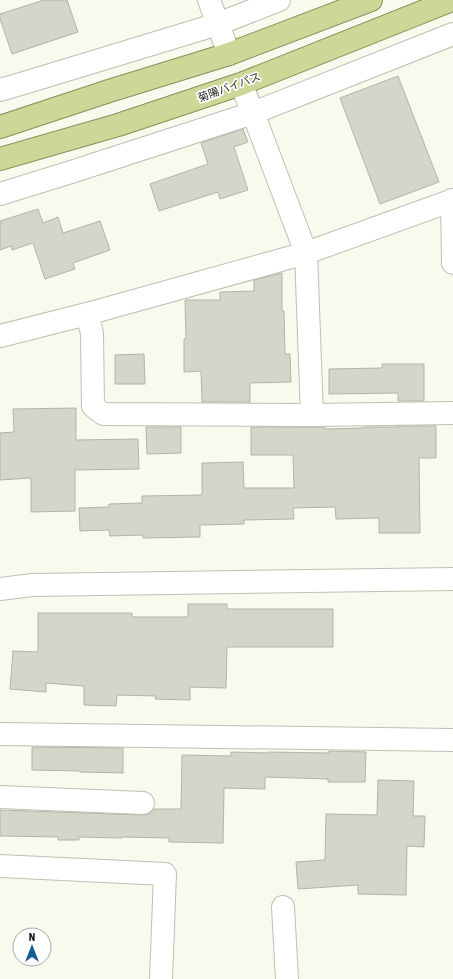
<svg xmlns="http://www.w3.org/2000/svg" width="453" height="979" font-family="'Asap Condensed','Noto Sans JP',sans-serif">
<style>
.building{fill:#d3d6c9;stroke:#b1b5a7}
.lines{fill:none;stroke-linecap:round;stroke-linejoin:round}
.minor-casing{stroke:#bdc0b2;stroke-width:24}
.tertiary-casing{stroke:#bdc0b2;stroke-width:24}
.trunk-casing{stroke:#86925b;stroke-width:24}
.minor{stroke:#fff;stroke-width:22}
.tertiary{stroke:#fff;stroke-width:22}
.trunk{stroke:#cbd897;stroke-width:22}
.labels{text-anchor:middle;stroke-width:3.5;stroke-linejoin:round;paint-order:stroke}
.street-label{font-size:11px;fill:#1e201b;stroke:#fff}
</style>
<rect width="100%" height="100%" fill="#f7fbed"/>
<!-- building -->
<g class="building">
<polygon points="44,0 67,0 78,32 12,54 0,19 0,14"/>
<polygon points="398,76 439,182 380,204 340,98"/>
<polygon points="243,129 248,142 234,147 248,190 220,199 218,192 159,211 150,184 208,164 201,143"/>
<polygon points="38,209 43,223 58,217 63,233 100,221 110,250 73,263 75,269 45,279 33,243 12,250 11,246 0,250 0,221"/>
<polygon points="282,273 282,311 284,311 285,354 290,354 291,382 250,383 250,402 202,402 201,371 184,372 184,339 186,339 185,300 220,300 220,292 254,291 254,280"/>
<polygon points="144,354 145,384 115,384 115,355"/>
<polygon points="382,364 424,364 424,401 398,401 398,393 329,394 329,369 382,368"/>
<polygon points="76,408 76,440 138,439 139,469 75,470 75,511 31,512 31,478 0,480 0,433 14,432 13,409"/>
<polygon points="399,426 436,426 436,458 419,458 420,533 379,533 379,518 336,519 335,507 293,508 294,519 244,520 244,524 200,525 200,537 143,538 143,535 110,536 109,530 80,531 79,508 109,507 109,504 142,503 142,496 202,495 202,463 243,462 244,488 294,488 293,455 251,455 251,427 325,427 325,429 364,428 364,427 399,427"/>
<polygon points="146,427 181,427 181,453 147,454"/>
<polygon points="188,604 227,604 227,609 333,609 333,647 227,647 226,688 190,687 190,700 155,699 156,696 117,695 116,706 84,705 84,686 46,683 46,692 10,689 13,651 38,652 38,613 132,613 132,617 188,617"/>
<polygon points="32,747 123,748 123,773 80,772 80,771 32,770"/>
<polygon points="329,751 366,752 365,782 328,782 328,779 265,777 265,789 224,788 223,843 169,842 169,838 122,837 122,838 79,837 79,840 58,840 58,837 0,836 0,810 142,815 149,814 154,809 181,809 182,755 231,756 231,752 268,753 268,752 329,753"/>
<polygon points="378,780 414,781 413,816 425,816 424,847 407,846 406,895 358,894 358,885 298,889 296,862 325,860 326,814 377,815"/>
</g>
<g class="lines">
<defs>
<g id="minor">
<polyline points="209,0 229,54"/>
<polyline points="241,84 253,113 306,253 312,415"/>
<polyline points="0,90 24,83 218,24 279,0"/>
<polyline points="0,194 68,173 253,113 453,34"/>
<polyline points="452,200 453,263"/>
<polyline points="87,314 92,333 93,406 103,414 312,415 453,413"/>
<polyline points="0,336 87,314 306,253 453,200"/>
<polyline points="0,734 453,740"/>
<polyline points="0,797 143,803"/>
<polyline points="0,866 165,874 161,979"/>
<polyline points="283,907 287,979"/>
</g>
<polyline id="tertiary" points="0,589 32,585 453,579"/>
<g id="trunk">
<polyline points="0,127 109,91 229,54 371,0"/>
<polyline points="0,159 118,125 241,84 452,0"/>
</g>
</defs>
<!-- minor casing -->
<use href="#minor" class="minor-casing"/>
<!-- tertiary casing -->
<use href="#tertiary" class="tertiary-casing"/>
<!-- trunk casing -->
<use href="#trunk" class="trunk-casing"/>
<!-- minor -->
<use href="#minor" class="minor"/>
<!-- tertiary -->
<use href="#tertiary" class="tertiary"/>
<!-- trunk -->
<use href="#trunk" class="trunk"/>
</g>
<g class="labels">
<!-- street labels -->
<g class="street-label">
<text transform="translate(229 87) rotate(-20)" y="4">菊陽バイパス</text>
</g>
</g>
<!-- north arrow -->
<g transform="translate(32 947)"><circle r="19" fill="#ffffff" stroke="#a5a6a4"/>
<path d="M0-3L7 15L0 10L-7 15Z" fill="#165d91"/>
<text y="-6" font-size="11" font-weight="bold" text-anchor="middle" fill="#1e201b">N</text>
</g>
</svg>
